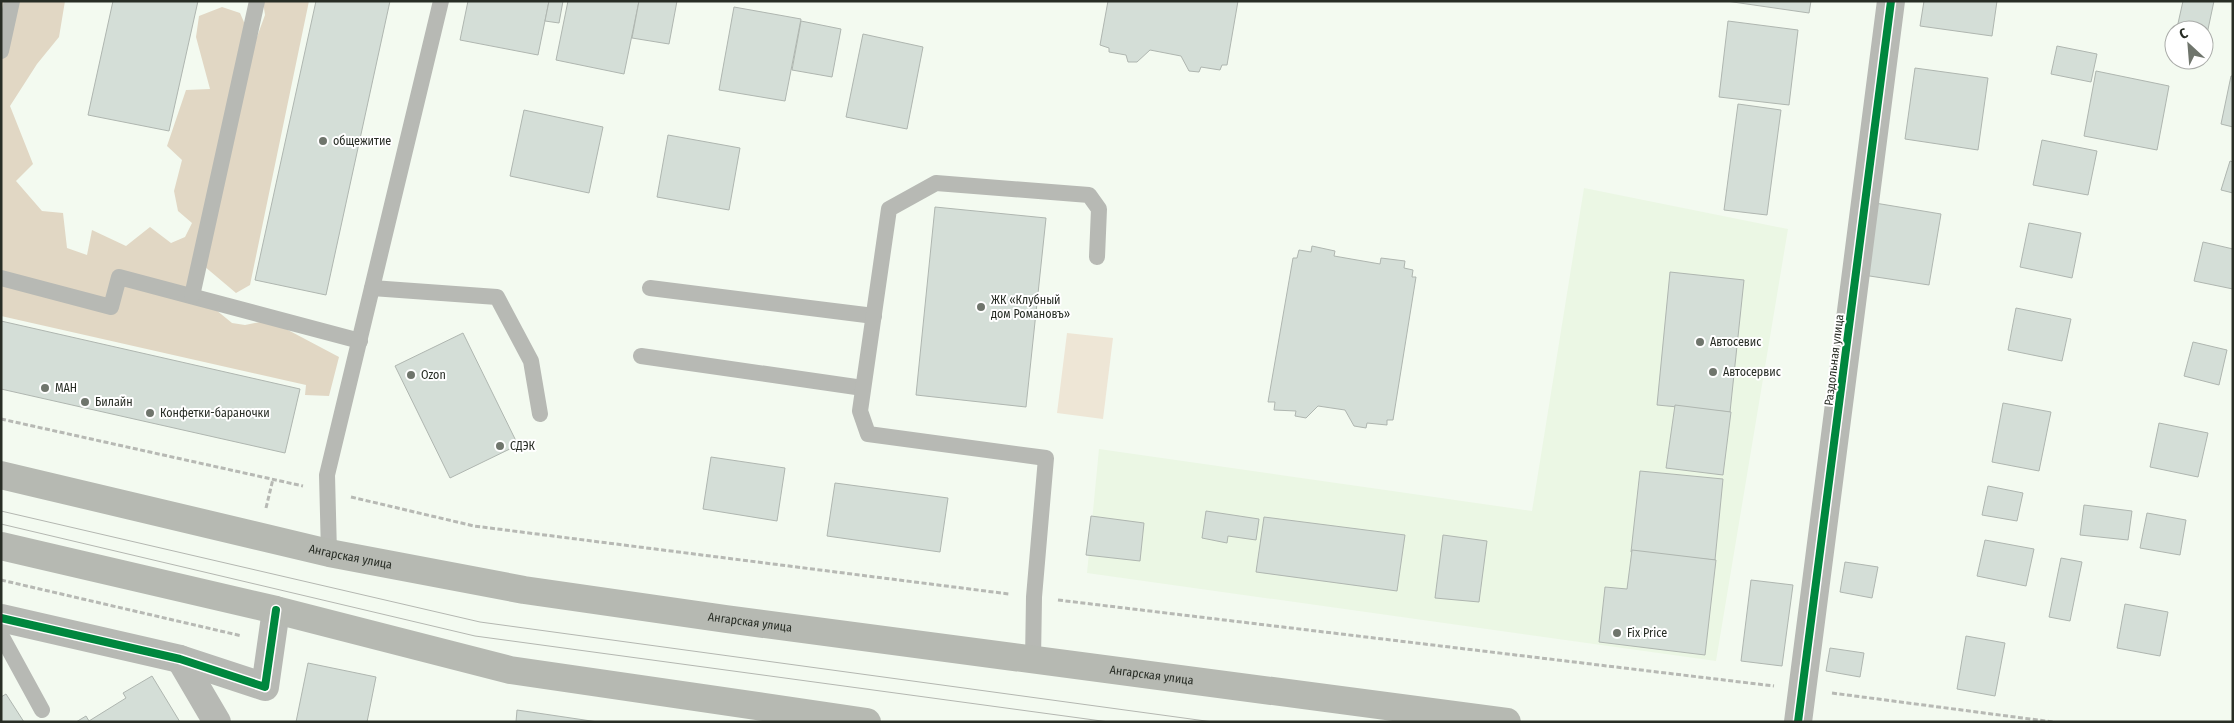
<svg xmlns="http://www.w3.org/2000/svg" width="2234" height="723" font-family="'Fira Sans Condensed',sans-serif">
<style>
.built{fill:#ebf7e4}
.green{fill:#eee6d6}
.forest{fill:#e1d7c4}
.building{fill:#d4ded7;stroke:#afb6b0}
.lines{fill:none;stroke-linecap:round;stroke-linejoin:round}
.path{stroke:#b7b9b4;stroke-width:3;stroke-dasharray:5 2.5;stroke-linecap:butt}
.lane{stroke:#b7b9b4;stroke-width:16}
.street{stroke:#b7b9b4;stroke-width:28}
.secondary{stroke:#b6b9b2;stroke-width:28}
.tram{stroke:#b4b7b1;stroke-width:1}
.cycleway-casing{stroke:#fff;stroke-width:11}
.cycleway{stroke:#00873e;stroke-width:8}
.poi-dot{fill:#6f756c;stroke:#fff;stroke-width:2}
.labels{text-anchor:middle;stroke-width:4;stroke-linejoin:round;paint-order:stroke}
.poi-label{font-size:12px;fill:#282d25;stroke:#fff;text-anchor:start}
.street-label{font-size:12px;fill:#282d25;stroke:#fff}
</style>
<rect width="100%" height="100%" fill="#f3faf0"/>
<!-- built -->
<polygon class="built" points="1584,188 1788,229 1716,661 1087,573 1099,449 1532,511"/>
<!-- green -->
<polygon class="green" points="1067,333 1113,338 1103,419 1057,413"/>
<!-- forest -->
<polygon class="forest" points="1,1 65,1 59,37 37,64 10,106 33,164 16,181 42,211 63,213 67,248 87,255 92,230 126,246 150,227 171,243 185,237 192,223 178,211 174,191 182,160 167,146 186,90 210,89 196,37 199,16 222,7 240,13 254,45 265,15 263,1 309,1 250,285 236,293 204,266 193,300 210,305 232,323 245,325 269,320 339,357 329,396 305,395 306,385 1,316"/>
<!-- building -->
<g class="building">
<polygon points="113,1 198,1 169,131 88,115"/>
<polygon points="316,1 390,1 326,295 255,280"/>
<polygon points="468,1 549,1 538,55 460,40"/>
<polygon points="549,1 563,1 559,23 545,21"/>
<polygon points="568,1 639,1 624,74 556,60"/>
<polygon points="639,1 677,1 669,44 632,38"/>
<polygon points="1108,1 1238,1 1227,65 1222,65 1220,70 1201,67 1199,72 1189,71 1181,56 1150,50 1137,62 1128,62 1126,55 1109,52 1109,48 1100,45"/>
<polygon points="1726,1 1811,1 1809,13"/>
<polygon points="1924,1 1997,1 1992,36 1920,26"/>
<polygon points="2183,1 2214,1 2207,34 2204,33 2204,30 2177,28"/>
<polygon points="734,7 801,19 785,101 719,90"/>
<polygon points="801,21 841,29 832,77 792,70"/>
<polygon points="1728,21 1798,30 1789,105 1719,97"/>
<polygon points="863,34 923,47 907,129 846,117"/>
<polygon points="2057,46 2097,54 2091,82 2051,74"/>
<polygon points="1915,68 1988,78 1978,150 1905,139"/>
<polygon points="2096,71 2169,86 2157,150 2084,136"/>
<polygon points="2231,76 2233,76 2233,127 2221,124"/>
<polygon points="1738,104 1781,110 1767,215 1724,210"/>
<polygon points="524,110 603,127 589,193 510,176"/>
<polygon points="668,135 740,148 729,210 657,197"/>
<polygon points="2042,140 2097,151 2088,195 2033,185"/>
<polygon points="2230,161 2233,162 2233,193 2221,190"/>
<polygon points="1875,203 1941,214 1929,285 1863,275"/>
<polygon points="935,207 1046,218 1026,407 916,395"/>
<polygon points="2029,223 2081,233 2072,278 2020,267"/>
<polygon points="2203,242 2233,249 2233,289 2194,281"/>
<polygon points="1312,246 1335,251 1334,256 1380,264 1381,258 1405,261 1404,268 1413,270 1412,277 1416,277 1393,420 1387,420 1387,425 1367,423 1366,428 1354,426 1345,410 1318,406 1306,418 1295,416 1296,411 1274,410 1275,402 1268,402 1293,258 1297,258 1299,250 1311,252"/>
<polygon points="1670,272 1744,280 1730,412 1657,405"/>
<polygon points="2016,308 2071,319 2062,361 2008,350"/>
<polygon points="1,321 300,389 285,453 1,389"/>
<polygon points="463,333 518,445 450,478 395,366"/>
<polygon points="2193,342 2227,350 2219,385 2184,376"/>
<polygon points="2003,403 2051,412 2039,471 1992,462"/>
<polygon points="1675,405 1731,412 1723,475 1666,468"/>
<polygon points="2159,423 2208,433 2198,477 2150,467"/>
<polygon points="711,457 785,468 777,521 703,509"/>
<polygon points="1640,471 1723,479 1715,560 1631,552"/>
<polygon points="835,483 948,498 940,552 827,536"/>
<polygon points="1988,486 2023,493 2017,521 1982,515"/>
<polygon points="2084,505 2132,511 2128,540 2080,535"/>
<polygon points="1206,511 1259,519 1256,540 1228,536 1227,543 1202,538"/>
<polygon points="2147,513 2186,520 2180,555 2140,548"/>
<polygon points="1091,516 1144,523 1140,561 1086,555"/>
<polygon points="1264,517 1405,535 1397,591 1256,572"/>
<polygon points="1443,535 1487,541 1479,602 1435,598"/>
<polygon points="1985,540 2034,549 2026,586 1977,576"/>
<polygon points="1632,550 1716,560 1705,655 1599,642 1605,587 1627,589"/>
<polygon points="2061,558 2082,562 2070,621 2049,617"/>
<polygon points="1845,562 1878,567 1872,598 1840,592"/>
<polygon points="1751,580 1793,585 1782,666 1741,661"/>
<polygon points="2125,604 2168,612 2160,656 2117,648"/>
<polygon points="1966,636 2005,643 1995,696 1957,689"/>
<polygon points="1830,648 1864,653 1860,677 1826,671"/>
<polygon points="308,663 376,677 367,722 296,722"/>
<polygon points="152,676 180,722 76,722 86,716 89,721 126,698 123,693"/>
<polygon points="6,694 24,722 1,722 1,697"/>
<polygon points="517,710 598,722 516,722"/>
</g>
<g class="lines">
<!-- path -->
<g class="path">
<polyline points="1,419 303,486"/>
<polyline points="351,497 474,526 1009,594"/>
<polyline points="266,508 273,479"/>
<polyline points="1,580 242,636"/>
<polyline points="1058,600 1774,686"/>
<polyline points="1832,693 2053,722"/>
</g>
<!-- lane -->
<g class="lane">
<polyline points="1,51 12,1"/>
<polyline points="1,278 111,307 119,277 360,341"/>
<polyline points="372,288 497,297 531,361 540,414"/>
<polyline points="650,288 874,316"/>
<polyline points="192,296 257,1"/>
<polyline points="641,356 863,388"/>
<polyline points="329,553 327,475 441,1"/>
<polyline points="1,635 42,710"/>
<polyline points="1033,660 1034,597 1046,458 868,434 860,411 889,209 936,183 1089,195 1099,209 1097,257"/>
</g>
<!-- street -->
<g class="street">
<polyline points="1,618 180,659 265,687 276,610"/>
<polyline points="180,659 217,722"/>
<polyline points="1798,722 1891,1"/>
</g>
<!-- secondary -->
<g class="secondary">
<path id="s1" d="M1,475L329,553L524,590L726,619L1507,722"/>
<polyline points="1,546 276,610 510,670 867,722"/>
</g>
<!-- tram -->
<g class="tram">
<polyline points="1,511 480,622 1213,722"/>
<polyline points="1,524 475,636 1109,722"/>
</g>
<defs>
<g id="cycleway">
<polyline points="1,618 180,659 265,687 276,610"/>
<polyline points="1798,722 1891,1"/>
</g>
</defs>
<!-- cycleway casing -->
<use href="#cycleway" class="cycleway-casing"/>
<!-- cycleway -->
<use href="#cycleway" class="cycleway"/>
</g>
<!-- markers -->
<g class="poi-dot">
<circle cx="323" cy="141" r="5"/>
<circle cx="981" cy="307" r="5"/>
<circle cx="1700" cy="342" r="5"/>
<circle cx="1713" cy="372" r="5"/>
<circle cx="411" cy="375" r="5"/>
<circle cx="45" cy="388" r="5"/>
<circle cx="85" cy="402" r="5"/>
<circle cx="150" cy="413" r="5"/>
<circle cx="500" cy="446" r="5"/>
<circle cx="1617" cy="633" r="5"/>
</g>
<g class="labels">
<!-- poi labels -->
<g class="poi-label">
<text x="333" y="145">общежитие</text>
<text x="991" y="304">ЖК «Клубный<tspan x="991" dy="14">дом Романовъ»</tspan></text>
<text x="1710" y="346">Автосевис</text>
<text x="1723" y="376">Автосервис</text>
<text x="421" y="379">Ozon</text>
<text x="55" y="392">МАН</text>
<text x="95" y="406">Билайн</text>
<text x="160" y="417">Конфетки-бараночки</text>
<text x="510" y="450">СДЭК</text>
<text x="1627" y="637">Fix Price</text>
</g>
<!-- street labels -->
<g class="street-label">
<text transform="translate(1834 360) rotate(-83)" y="4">Раздольная улица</text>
<text dy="4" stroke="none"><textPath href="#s1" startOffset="359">Ангарская улица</textPath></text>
<text dy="4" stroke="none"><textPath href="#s1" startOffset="764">Ангарская улица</textPath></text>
<text dy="4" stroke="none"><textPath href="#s1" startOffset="1169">Ангарская улица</textPath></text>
</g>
</g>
<!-- border -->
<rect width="2234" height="723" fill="none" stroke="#282d25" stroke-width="5"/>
<!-- north arrow -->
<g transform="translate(2189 45) rotate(334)"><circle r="24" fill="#ffffff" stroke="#a9aba8"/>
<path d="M0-4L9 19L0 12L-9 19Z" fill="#6f756c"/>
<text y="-8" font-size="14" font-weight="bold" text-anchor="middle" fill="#282d25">С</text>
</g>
</svg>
